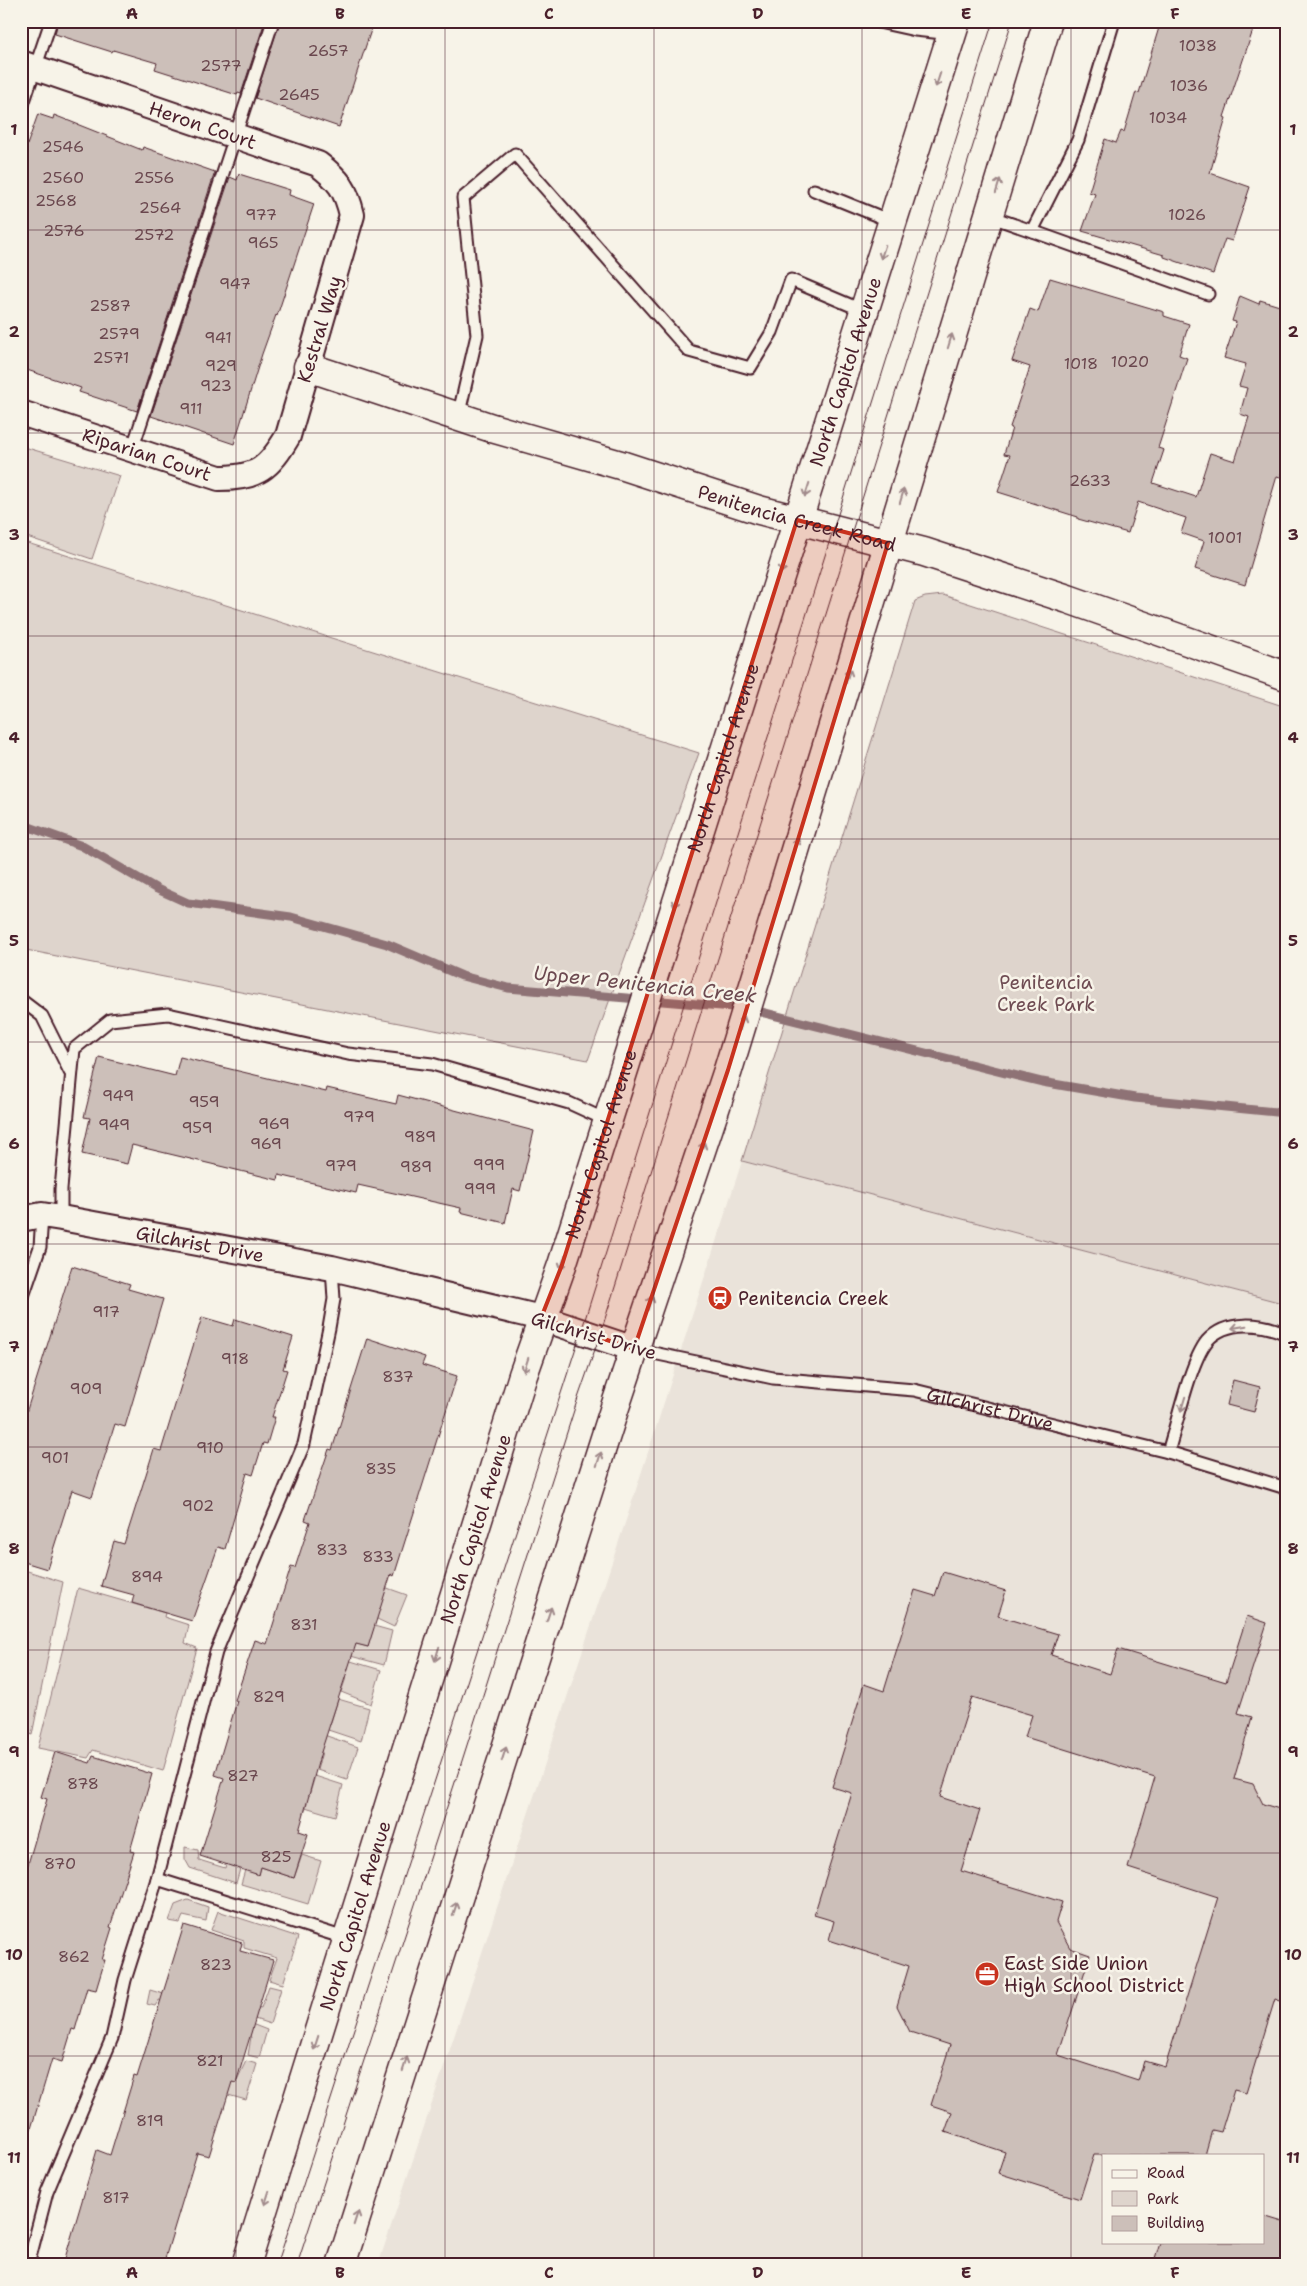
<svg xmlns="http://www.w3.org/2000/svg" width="1307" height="2286" font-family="'Shantell Sans',sans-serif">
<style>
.built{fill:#eae3da;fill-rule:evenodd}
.green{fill:#ded4cc;stroke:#947a7c}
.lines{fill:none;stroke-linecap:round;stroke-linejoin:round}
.stream{stroke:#8e7275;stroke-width:9}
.building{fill:#ccbfb9;stroke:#4a1f2b;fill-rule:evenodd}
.lane-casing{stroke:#4a1f2b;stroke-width:15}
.street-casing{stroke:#4a1f2b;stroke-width:28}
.secondary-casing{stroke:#4a1f2b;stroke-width:31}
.primary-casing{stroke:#4a1f2b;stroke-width:31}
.lane{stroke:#f7f3e8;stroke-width:11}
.street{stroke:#f7f3e8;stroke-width:24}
.secondary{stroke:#f7f3e8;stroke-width:28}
.primary{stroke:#f7f3e8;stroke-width:28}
.tram{stroke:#4a1f2b;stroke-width:1}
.oneway{stroke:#a0898a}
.marked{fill:#c8321e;fill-opacity:0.2;stroke:#c8321e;stroke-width:4;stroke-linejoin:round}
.grid{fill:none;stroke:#4a1f2b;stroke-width:1;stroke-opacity:0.55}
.labels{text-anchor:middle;stroke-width:5;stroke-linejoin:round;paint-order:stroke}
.number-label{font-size:16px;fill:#6a474e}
.street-label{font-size:19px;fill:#4a1f2b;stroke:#f7f3e8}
.park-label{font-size:19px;fill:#6f4c53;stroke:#f7f3e8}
.poi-label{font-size:19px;fill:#4a1f2b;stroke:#f7f3e8;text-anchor:start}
.water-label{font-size:20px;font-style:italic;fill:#6c4950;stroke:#f7f3e8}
.neatline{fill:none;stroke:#4a1f2b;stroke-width:2}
.grid-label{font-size:16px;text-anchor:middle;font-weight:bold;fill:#4a1f2b}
</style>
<rect width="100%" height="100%" fill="#f7f3e8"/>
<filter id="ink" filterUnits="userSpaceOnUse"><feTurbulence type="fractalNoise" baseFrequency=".02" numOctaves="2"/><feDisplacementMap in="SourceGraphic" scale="10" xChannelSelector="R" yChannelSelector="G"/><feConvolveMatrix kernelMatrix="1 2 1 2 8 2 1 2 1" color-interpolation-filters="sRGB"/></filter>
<g filter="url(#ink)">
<!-- built -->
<path class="built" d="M742,1161L1286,1304V2265H378L630,1508ZM1103,2155H1263V2242H1103Z"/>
<!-- green -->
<g class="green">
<polygon points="21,446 120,476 92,559 21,535"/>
<polygon points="21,541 699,753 588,1060 21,949"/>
<polygon points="943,595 1286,707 1286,1304 742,1161 915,601 925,597"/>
<polygon points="21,1569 63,1582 32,1735 21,1731"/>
<polygon points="356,1577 407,1595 394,1627 377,1619"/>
<polygon points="78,1588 165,1613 164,1617 189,1625 185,1643 197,1648 163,1771 93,1750 88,1758 38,1748"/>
<polygon points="374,1626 392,1631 384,1665 332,1651 334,1637 368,1647"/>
<polygon points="310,1649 381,1670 371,1704 341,1692 347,1675 312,1667"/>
<polygon points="338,1699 369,1708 361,1741 295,1719 331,1722"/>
<polygon points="296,1725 358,1747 347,1780 317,1770 322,1752 289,1743"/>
<polygon points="315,1776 343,1785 335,1816 259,1793 275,1785 309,1796"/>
<polygon points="185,1847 198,1850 199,1860 225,1868 226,1864 240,1869 236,1883 190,1868 185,1859"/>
<polygon points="302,1855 321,1861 308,1904 241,1884 245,1870 259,1874 261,1867 294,1878"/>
<polygon points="188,1900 208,1907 206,1921 183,1916 180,1923 169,1921 175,1905"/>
<polygon points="218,1911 298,1937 283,1984 269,1980 277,1958 244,1948 244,1941 211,1930"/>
<polygon points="269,1986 281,1989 270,2024 209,2004 227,1998 261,2008"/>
<polygon points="150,1990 190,2002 200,2013 159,2000 155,2006 147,2004"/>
<polygon points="216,2010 267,2030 259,2058 248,2055 251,2037 218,2026"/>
<polygon points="246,2061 257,2064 246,2100 185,2083 237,2080"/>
</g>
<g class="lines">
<!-- stream -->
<polyline class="stream" points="21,824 82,846 157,889 188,903 291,917 387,944 462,976 508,988 745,1008 1042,1082 1135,1098 1286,1113"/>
</g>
<!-- building -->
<g class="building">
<polygon points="58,21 265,21 241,94 238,93 237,95 155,69 157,63 113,50 112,52 55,34"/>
<polygon points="280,21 374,21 339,127 255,98"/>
<polygon points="1161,21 1256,21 1224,117 1226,118 1210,173 1250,187 1232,241 1225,239 1213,274 1164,257 1164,255 1082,231 1095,194 1089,192 1105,139 1116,143 1121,131 1124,132 1136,92 1139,93"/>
<polygon points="38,114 53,119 54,115 142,150 143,147 215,172 137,411 79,392 81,388 21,368 21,162"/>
<polygon points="239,174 290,190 289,195 314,204 277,316 276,315 262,354 234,444 151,416 230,177 237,180"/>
<polygon points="1050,278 1164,312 1164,316 1189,324 1179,355 1187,358 1158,448 1164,450 1153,483 1196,497 1210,453 1235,461 1249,417 1240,414 1247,388 1239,386 1246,364 1224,358 1236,322 1232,321 1240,296 1259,304 1260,300 1286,308 1286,460 1280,477 1277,476 1245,585 1195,569 1204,541 1181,533 1186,518 1138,502 1128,533 1078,519 1078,517 998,492 1010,455 1004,454 1012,428 1010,427 1030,367 1012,361 1030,309 1038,312"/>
<polygon points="99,1057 175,1076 180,1057 326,1092 327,1088 396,1104 398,1095 534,1131 520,1191 513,1189 505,1223 460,1212 461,1208 358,1185 356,1193 279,1175 278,1180 132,1145 127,1164 82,1154 90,1118 84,1117"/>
<polygon points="72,1266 130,1284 128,1289 163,1299 125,1427 115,1424 92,1497 72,1490 47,1569 21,1561 21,1429"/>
<polygon points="202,1317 233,1326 235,1319 293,1337 283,1369 287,1370 272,1417 275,1417 267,1444 263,1443 253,1475 247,1473 225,1549 218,1547 192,1621 132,1603 134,1595 101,1586 114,1541 124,1544 154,1449 161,1451"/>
<polygon points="367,1338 425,1357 422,1365 457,1376 394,1576 391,1574 368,1647 356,1644 321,1752 299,1831 308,1834 294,1878 261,1867 259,1875 200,1856 224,1778 215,1775 237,1701 235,1700 255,1640 267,1644 291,1567 295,1568 310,1522 305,1520 329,1449 332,1450"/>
<polygon points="1233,1380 1260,1387 1254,1412 1227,1405"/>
<path d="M943,1572L1006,1591L998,1616L1058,1634L1051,1655L1110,1674L1118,1649L1226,1682L1247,1616L1267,1623L1238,1713L1252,1717L1234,1779L1253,1784L1263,1804L1286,1811V2003L1275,1999L1246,2093L1234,2090L1221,2132L1212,2130L1205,2155H1094L1080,2199L998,2173L1005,2152L945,2132L952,2112L931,2105L950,2045L910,2032L897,2006L909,1966L829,1940L834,1921L814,1915L852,1793L832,1787L864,1684L884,1691L915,1590L935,1596ZM972,1697L1032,1715L1025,1737L1155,1777L1128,1868L1218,1897L1165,2067L1144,2061L1138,2081L1058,2055L1090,1955L1070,1948L1056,1922L1062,1902L961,1871L980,1810L940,1797Z"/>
<polygon points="55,1752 90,1763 93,1756 152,1774 130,1851 134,1852 110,1927 112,1928 102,1960 105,1960 96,1990 87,1988 75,2030 72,2029 62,2062 52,2059 27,2142 21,2141 21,1888 47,1799 41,1797"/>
<polygon points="184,1925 242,1943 240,1951 273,1960 236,2083 232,2082 209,2156 197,2153 163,2265 63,2265 97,2150 110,2155 134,2076 137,2077"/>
<polygon points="1263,2216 1286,2223 1286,2265 1153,2265 1160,2242 1263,2242"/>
</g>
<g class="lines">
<defs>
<g id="lane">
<polyline points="874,21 915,30 952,34"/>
<polyline points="21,110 51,21"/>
<polyline points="814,190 893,222"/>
<polyline points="989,216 1032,231 1078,140 1114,21"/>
<polyline points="1032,231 1208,294"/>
<polyline points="458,417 477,335 463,198 515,154 689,351 750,368 772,332 791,280 864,311"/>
<polyline points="132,450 273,21"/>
<polyline points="21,1000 42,1016 70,1072"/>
<polyline points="61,1218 61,1189 74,1049 110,1020 168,1014 348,1054 432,1064 569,1103 606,1120"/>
<polyline points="21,1302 40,1247 42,1215"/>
<path id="s1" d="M634,1349L773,1378L914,1390L1168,1452L1286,1488"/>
<path d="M1168,1452C1177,1424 1190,1362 1207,1341C1226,1319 1263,1323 1286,1334"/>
<polyline points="157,1879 348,1939"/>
<polyline points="28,2265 47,2192 112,2038 125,1980 157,1879 216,1652 304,1444 329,1328 334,1299 332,1268"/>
</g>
<g id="street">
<path id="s2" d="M21,63L318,164C339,180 346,189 352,215L288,436C269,468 258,478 219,478L21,413"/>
<path id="s3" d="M21,1219L42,1215L61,1218L332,1268L541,1318L634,1349"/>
</g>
<g id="secondary">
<path id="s4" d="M308,367L492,428L624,466L759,510L924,552L1068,599L1286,676"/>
</g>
<g id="primary">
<path id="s5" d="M246,2265L523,1375L562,1265L956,21"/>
<polyline points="341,2265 614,1410 728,1070 1048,21"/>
</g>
</defs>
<!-- lane casing -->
<use href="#lane" class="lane-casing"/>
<!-- street casing -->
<use href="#street" class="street-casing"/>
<!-- secondary casing -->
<use href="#secondary" class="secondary-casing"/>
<!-- primary casing -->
<use href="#primary" class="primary-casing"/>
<!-- lane -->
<use href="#lane" class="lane"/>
<!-- street -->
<use href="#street" class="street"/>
<!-- secondary -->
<use href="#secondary" class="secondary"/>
<!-- primary -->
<use href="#primary" class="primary"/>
<!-- tram -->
<g class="tram">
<polyline points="277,2265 581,1332 993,21"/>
<polyline points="297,2265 460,1767 577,1401 599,1338 1012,21"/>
</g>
</g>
<!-- one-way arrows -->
<defs><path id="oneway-shaft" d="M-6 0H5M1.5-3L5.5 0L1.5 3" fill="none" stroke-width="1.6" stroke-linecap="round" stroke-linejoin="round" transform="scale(1.25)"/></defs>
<g class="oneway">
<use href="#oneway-shaft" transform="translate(938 80) rotate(108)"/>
<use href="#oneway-shaft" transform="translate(998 186) rotate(-73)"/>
<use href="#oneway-shaft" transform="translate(883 252) rotate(108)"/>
<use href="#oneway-shaft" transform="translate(950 341) rotate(-73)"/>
<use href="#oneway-shaft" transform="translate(807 490) rotate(108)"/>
<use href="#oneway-shaft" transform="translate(902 496) rotate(-73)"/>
<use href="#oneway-shaft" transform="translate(783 566) rotate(108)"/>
<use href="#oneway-shaft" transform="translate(848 676) rotate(-73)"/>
<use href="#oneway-shaft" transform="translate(796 845) rotate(-73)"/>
<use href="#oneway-shaft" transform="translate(676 900) rotate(107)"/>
<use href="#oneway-shaft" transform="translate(742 1023) rotate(-73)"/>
<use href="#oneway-shaft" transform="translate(702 1149) rotate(-71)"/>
<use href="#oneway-shaft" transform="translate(563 1262) rotate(108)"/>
<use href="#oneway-shaft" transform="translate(650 1303) rotate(-72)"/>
<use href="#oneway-shaft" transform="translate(1239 1327) rotate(170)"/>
<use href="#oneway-shaft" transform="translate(526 1365) rotate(108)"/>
<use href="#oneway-shaft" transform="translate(1183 1404) rotate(107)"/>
<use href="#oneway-shaft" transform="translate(599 1459) rotate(-72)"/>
<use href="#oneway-shaft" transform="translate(549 1614) rotate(-72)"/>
<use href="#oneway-shaft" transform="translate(437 1654) rotate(107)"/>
<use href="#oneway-shaft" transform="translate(504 1754) rotate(-72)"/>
<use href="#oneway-shaft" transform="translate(455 1909) rotate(-72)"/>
<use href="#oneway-shaft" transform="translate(316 2043) rotate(108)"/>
<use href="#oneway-shaft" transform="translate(405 2064) rotate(-72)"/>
<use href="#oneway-shaft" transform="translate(267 2198) rotate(108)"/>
<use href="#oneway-shaft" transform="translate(356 2218) rotate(-72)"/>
</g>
</g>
<!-- marked area -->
<path class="marked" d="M797,520L888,543L728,1070L634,1349L541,1318L562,1265Z"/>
<!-- grid -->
<path class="grid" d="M236,21V2265M445,21V2265M654,21V2265M862,21V2265M1071,21V2265M21,230H1286M21,433H1286M21,636H1286M21,839H1286M21,1042H1286M21,1244H1286M21,1447H1286M21,1650H1286M21,1853H1286M21,2056H1286"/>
<!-- icons -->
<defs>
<symbol id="station-disc" viewBox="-11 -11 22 22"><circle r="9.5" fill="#c8321e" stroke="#f7f3e8"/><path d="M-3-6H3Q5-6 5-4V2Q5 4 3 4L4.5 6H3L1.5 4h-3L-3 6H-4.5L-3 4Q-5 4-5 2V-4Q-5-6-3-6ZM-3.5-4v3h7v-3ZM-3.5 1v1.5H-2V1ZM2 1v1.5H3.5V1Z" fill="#fff"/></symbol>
<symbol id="office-disc" viewBox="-11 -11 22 22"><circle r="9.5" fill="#c8321e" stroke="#f7f3e8"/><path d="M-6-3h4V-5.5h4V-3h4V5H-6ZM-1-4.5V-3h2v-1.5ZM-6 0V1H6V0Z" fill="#fff"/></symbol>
</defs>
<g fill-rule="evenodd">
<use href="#station-disc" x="706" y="1284" width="28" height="28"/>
<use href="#office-disc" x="973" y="1960" width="28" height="28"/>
</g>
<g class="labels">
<!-- number labels -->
<g class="number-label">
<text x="1198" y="51">1038</text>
<text x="328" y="56">2657</text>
<text x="221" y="71">2577</text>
<text x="1189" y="91">1036</text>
<text x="299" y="100">2645</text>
<text x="1168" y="123">1034</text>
<text x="63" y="152">2546</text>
<text x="63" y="183">2560</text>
<text x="154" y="183">2556</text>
<text x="56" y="206">2568</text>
<text x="160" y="213">2564</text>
<text x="261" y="220">977</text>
<text x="1187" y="220">1026</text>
<text x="64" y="236">2576</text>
<text x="154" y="240">2572</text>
<text x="263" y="248">965</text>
<text x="235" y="289">947</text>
<text x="110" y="311">2587</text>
<text x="119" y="339">2579</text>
<text x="218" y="343">941</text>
<text x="111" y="363">2571</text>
<text x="1130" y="367">1020</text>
<text x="1081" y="369">1018</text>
<text x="221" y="371">929</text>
<text x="216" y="391">923</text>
<text x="191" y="414">911</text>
<text x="1090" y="486">2633</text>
<text x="1225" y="543">1001</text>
<text x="118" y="1101">949</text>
<text x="204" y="1107">959</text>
<text x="359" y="1122">979</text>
<text x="274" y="1129">969</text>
<text x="114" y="1130">949</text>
<text x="197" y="1133">959</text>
<text x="420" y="1142">989</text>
<text x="266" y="1149">969</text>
<text x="489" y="1170">999</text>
<text x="341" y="1171">979</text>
<text x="416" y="1172">989</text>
<text x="480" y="1194">999</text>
<text x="106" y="1317">917</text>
<text x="235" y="1364">918</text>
<text x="398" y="1382">837</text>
<text x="86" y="1394">909</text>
<text x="210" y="1453">910</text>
<text x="55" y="1463">901</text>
<text x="381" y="1474">835</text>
<text x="198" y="1511">902</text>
<text x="332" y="1555">833</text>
<text x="378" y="1562">833</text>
<text x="147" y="1582">894</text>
<text x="304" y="1630">831</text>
<text x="269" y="1702">829</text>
<text x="243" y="1781">827</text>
<text x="83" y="1789">878</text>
<text x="276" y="1862">825</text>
<text x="60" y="1869">870</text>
<text x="74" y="1962">862</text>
<text x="216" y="1970">823</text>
<text x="210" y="2066">821</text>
<text x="150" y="2126">819</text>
<text x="116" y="2203">817</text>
</g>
<!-- street labels -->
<g class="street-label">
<text dy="7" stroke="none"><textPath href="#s2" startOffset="192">Heron Court</textPath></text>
<text transform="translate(319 329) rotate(-73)" y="7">Kestral Way</text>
<text dy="7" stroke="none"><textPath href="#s5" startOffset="1986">North Capitol Avenue</textPath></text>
<text transform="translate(147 454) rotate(18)" y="7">Riparian Court</text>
<text dy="7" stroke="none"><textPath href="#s4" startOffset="512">Penitencia Creek Road</textPath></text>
<text dy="7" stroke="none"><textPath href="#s5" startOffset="1581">North Capitol Avenue</textPath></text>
<text dy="7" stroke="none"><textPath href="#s5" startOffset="1176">North Capitol Avenue</textPath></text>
<text dy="7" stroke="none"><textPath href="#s3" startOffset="182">Gilchrist Drive</textPath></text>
<text transform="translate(594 1335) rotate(16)" y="7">Gilchrist Drive</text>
<text dy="7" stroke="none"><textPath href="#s1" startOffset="362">Gilchrist Drive</textPath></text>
<text dy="7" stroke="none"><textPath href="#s5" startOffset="771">North Capitol Avenue</textPath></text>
<text dy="7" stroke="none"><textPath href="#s5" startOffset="366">North Capitol Avenue</textPath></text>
</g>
<!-- park labels -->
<g class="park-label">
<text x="1046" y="989">Penitencia<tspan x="1046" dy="22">Creek Park</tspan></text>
</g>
<!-- poi labels -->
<g class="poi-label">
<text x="738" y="1305">Penitencia Creek</text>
<text x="1004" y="1970">East Side Union<tspan x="1004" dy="22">High School District</tspan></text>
</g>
<!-- water labels -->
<g class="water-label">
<text transform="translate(645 984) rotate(6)" y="7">Upper Penitencia Creek</text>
</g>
</g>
<!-- margin -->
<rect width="1307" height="2286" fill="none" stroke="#f7f3e8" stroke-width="55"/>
<!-- legend -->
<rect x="1102" y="2154" width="162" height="90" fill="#f7f3e8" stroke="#b29e9c"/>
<rect x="1112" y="2170" width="25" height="8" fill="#f7f3e8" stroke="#b29e9c"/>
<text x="1147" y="2178" font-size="15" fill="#4a1f2b">Road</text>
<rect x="1112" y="2191" width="25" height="15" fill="#ded4cc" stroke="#b29e9c"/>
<text x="1147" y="2204" font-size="15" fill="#4a1f2b">Park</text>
<rect x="1112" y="2216" width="25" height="15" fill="#ccbfb9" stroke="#b29e9c"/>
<text x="1147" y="2228" font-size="15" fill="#4a1f2b">Building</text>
<rect x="28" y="28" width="1252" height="2230" class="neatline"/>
<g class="grid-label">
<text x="132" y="19">A</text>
<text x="340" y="19">B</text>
<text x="549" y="19">C</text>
<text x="758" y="19">D</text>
<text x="966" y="19">E</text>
<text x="1175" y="19">F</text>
<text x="14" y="135">1</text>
<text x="1293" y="135">1</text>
<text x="14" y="337">2</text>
<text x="1293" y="337">2</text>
<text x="14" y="540">3</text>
<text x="1293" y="540">3</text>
<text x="14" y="743">4</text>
<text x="1293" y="743">4</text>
<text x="14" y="946">5</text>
<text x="1293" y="946">5</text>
<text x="14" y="1149">6</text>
<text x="1293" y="1149">6</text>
<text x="14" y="1352">7</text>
<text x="1293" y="1352">7</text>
<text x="14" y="1554">8</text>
<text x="1293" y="1554">8</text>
<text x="14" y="1757">9</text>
<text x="1293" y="1757">9</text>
<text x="14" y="1960">10</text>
<text x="1293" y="1960">10</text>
<text x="14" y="2163">11</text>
<text x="1293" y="2163">11</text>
<text x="132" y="2278">A</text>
<text x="340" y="2278">B</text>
<text x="549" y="2278">C</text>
<text x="758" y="2278">D</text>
<text x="966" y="2278">E</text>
<text x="1175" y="2278">F</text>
</g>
</svg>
